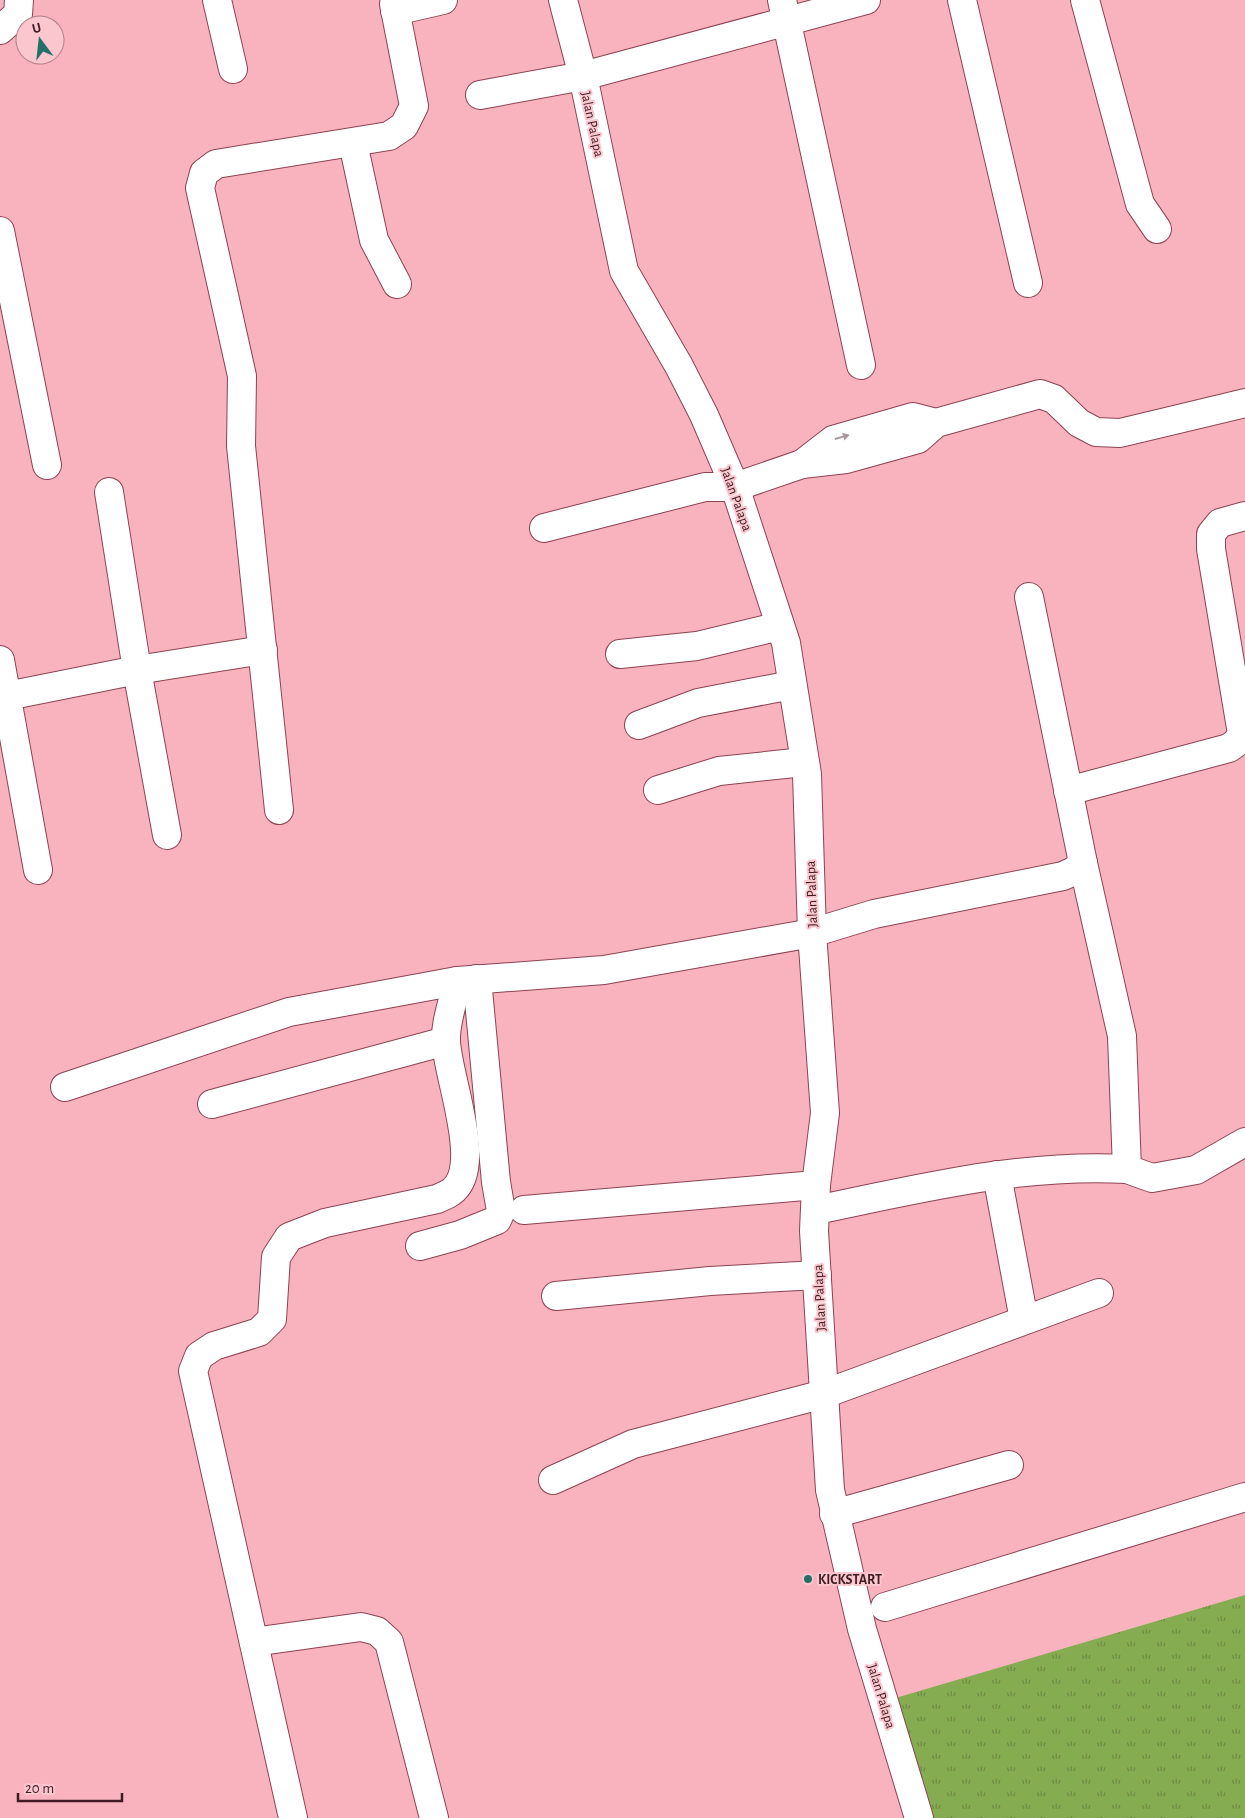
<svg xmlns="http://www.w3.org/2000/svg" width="1245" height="1818" font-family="'Alegreya Sans',sans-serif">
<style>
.grass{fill:url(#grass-tufts)}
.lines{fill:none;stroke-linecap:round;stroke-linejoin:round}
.minor-casing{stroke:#8d4252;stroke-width:30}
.minor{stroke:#fff;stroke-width:28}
.oneway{fill:#a8999c}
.poi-dot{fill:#256f69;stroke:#fcc6ce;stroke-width:2}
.labels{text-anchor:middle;stroke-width:4;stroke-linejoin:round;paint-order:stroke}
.street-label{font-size:14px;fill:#3d1c23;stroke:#fcc6ce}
.poi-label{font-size:14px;font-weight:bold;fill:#3d1c23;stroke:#fcc6ce;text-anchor:start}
</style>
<defs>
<pattern id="grass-tufts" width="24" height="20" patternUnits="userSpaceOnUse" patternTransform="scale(1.25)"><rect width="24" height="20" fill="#86ac51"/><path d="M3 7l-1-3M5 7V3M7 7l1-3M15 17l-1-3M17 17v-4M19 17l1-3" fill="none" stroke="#6f8b43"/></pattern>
</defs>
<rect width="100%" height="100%" fill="#f9b3bf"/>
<!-- grass -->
<polygon class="grass" points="1245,1595 1245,1818 918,1818 892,1699"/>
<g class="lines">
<defs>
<g id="minor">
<polyline points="217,0 233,69"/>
<polyline points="563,0 583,76 624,271 679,366 704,415 735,487 786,643 807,774 812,933 825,1113 816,1185 814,1231 830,1490 862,1629 919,1818"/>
<polyline points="782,0 861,365"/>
<polyline points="962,0 1028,283"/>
<polyline points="1085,0 1140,204 1157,229"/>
<polyline points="395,11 443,0"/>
<polyline points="0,30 18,14 19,0"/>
<polyline points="480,95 583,76 866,0"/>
<polyline points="353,143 374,240 397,284"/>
<polyline points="0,231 47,465"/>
<polyline points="802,464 833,440 913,417 936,423"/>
<polyline points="109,492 137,670 167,835"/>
<polyline points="544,528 705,487 735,487 802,464 846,459 918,439 936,423 1040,394 1054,399 1079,423 1096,432 1120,433 1245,403"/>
<polyline points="620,654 697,646 780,626"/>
<polyline points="0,660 38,870"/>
<polyline points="7,696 137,670 263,650"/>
<polyline points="639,725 698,703 792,685"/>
<polyline points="658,790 719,771 804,762"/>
<polyline points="1068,791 1229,748 1236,743 1242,734 1211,549 1211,534 1220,523 1245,516"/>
<polyline points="279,810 241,446 242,376 200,188 204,173 216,164 389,136 404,126 414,106 394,4 396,0"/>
<polyline points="1083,863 1122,1036 1127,1169 1152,1178 1196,1170 1245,1142"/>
<polyline points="65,1087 289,1012 457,981 604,970 812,933 874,914 1063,876 1074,871 1083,863 1029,597"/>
<polyline points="212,1104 446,1041"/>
<polyline points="997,1175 1024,1320"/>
<polyline points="524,1210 816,1185"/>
<path d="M816,1210C918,1189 1022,1163 1127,1169"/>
<polyline points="420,1246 460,1235 497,1220 501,1211 496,1182 477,979"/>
<polyline points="556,1296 710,1281 817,1275"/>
<polyline points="553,1480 633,1444 824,1394 1099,1293"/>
<polyline points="834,1514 1009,1465"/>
<polyline points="885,1607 1245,1497"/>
<polyline points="254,1642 361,1627 377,1631 389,1642 434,1818"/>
<path d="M293,1818L193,1371L199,1356L214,1346L259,1332L272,1319L276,1257L289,1237L325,1223L437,1199C441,1197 447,1195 451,1192C485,1169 447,1076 446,1041C445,1022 454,1000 457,981"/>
</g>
</defs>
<!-- minor casing -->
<use href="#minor" class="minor-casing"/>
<!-- minor -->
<use href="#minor" class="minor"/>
</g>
<!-- one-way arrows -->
<defs><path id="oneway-solid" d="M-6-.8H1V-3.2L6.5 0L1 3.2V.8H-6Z" transform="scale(1.25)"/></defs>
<use class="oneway" href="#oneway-solid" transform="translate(842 437) rotate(-16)"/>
<!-- markers -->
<circle class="poi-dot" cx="808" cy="1579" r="5"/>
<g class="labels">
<!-- street labels -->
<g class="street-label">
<text transform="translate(593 124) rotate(78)" y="5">Jalan Palapa</text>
<text transform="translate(737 499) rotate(70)" y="5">Jalan Palapa</text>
<text transform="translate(811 894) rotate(-92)" y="5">Jalan Palapa</text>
<text transform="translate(819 1298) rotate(-93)" y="5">Jalan Palapa</text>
<text transform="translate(882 1696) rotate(73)" y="5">Jalan Palapa</text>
</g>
<!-- poi labels -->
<g class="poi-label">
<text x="818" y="1584">KICKSTART</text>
</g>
</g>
<!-- north arrow -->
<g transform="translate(40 40) rotate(345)"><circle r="24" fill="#fcc6ce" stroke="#b0828a"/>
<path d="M0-4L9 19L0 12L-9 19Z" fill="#256f69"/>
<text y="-8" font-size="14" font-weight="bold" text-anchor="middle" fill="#3d1c23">U</text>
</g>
<!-- scale -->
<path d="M18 1793v8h104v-8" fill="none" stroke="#3d1c23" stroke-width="2.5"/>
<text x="25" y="1793" font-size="15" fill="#3d1c23" stroke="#fcc6ce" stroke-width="4" paint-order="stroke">20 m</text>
</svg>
